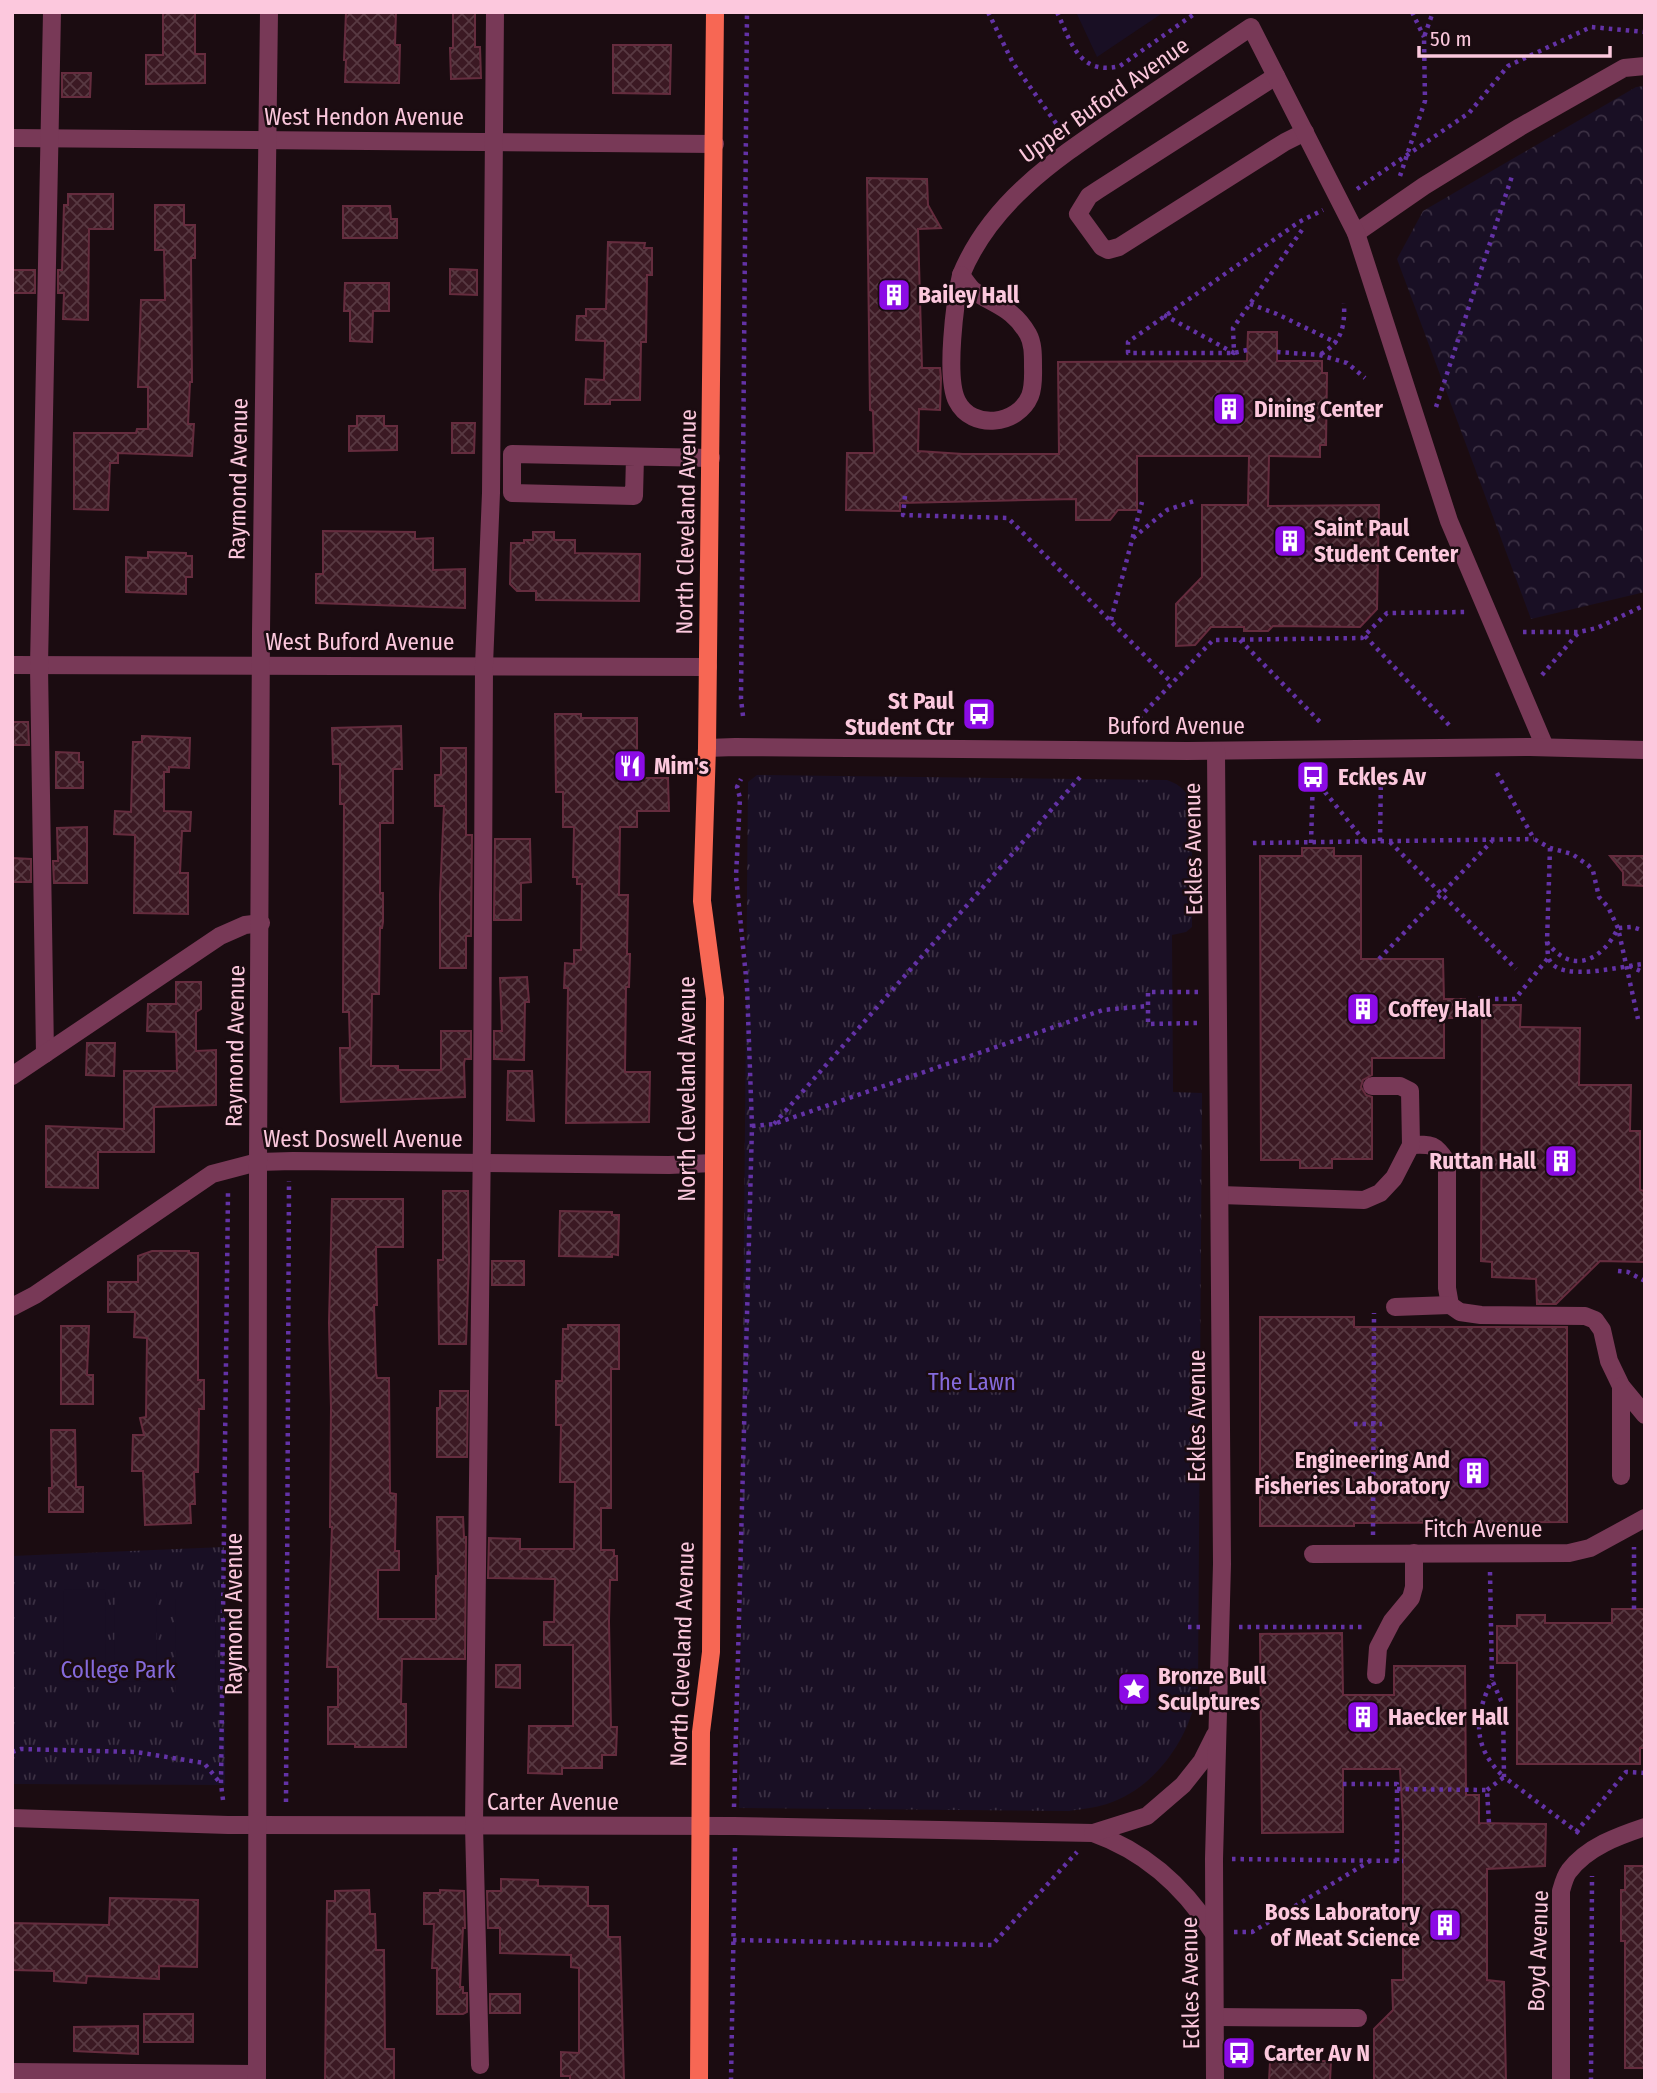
<svg xmlns="http://www.w3.org/2000/svg" width="1657" height="2093" font-family="'Fira Sans Condensed',sans-serif">
<style>
.forest{fill:url(#forest-crowns)}
.park{fill:url(#park-tufts)}
.pitch{fill:#190f24}
.building{fill:url(#building-cross-hatch);stroke:#652c3e;stroke-width:2}
.lines{fill:none;stroke-linecap:round;stroke-linejoin:round}
.path{stroke:#6332a6;stroke-width:4.5;stroke-dasharray:3.5 5;stroke-linecap:butt}
.minor{stroke:#783957;stroke-width:18}
.major{stroke:#f76754;stroke-width:18}
.path-bridge{stroke:#6332a6;stroke-width:4.5;stroke-dasharray:3.5 5;stroke-linecap:butt}
.labels{text-anchor:middle;stroke-width:5;stroke-linejoin:round;paint-order:stroke}
.street-label{font-size:23px;fill:#fcc8dd;stroke:#1b0c11}
.poi-label{font-size:23px;font-weight:bold;fill:#fcc8dd;stroke:#1b0c11;text-anchor:start}
.park-label{font-size:23px;fill:#856adb;stroke:#1b0c11}
</style>
<defs>
<pattern id="forest-crowns" width="20" height="18" patternUnits="userSpaceOnUse" patternTransform="scale(1.75)"><rect width="20" height="18" fill="#190f24"/><path d="M2 6a3 3 0 1 1 6 0M12 15a3 3 0 1 1 6 0" fill="none" stroke="#3b3043"/></pattern>
<pattern id="park-tufts" width="24" height="20" patternUnits="userSpaceOnUse" patternTransform="scale(1.75)"><rect width="24" height="20" fill="#190f24"/><path d="M3 7l-1-3M5 7V3M7 7l1-3M15 17l-1-3M17 17v-4M19 17l1-3" fill="none" stroke="#3b3043"/></pattern>
<pattern id="building-cross-hatch" width="8" height="8" patternUnits="userSpaceOnUse" patternTransform="scale(1.75)"><rect width="8" height="8" fill="#3b1923"/><path d="M0 0l8 8M0 8l8-8" fill="none" stroke="#583942"/></pattern>
</defs>
<rect width="100%" height="100%" fill="#1b0c11"/>
<!-- forest -->
<polygon class="forest" points="1645,86 1645,592 1531,619 1397,259 1423,211 1636,87"/>
<!-- park -->
<g class="park">
<path d="M757,775L1167,780C1181,785 1187,791 1192,805V927L1186,932L1172,935L1173,1092L1202,1093L1198,1689C1190,1738 1156,1788 1107,1804C1095,1808 1081,1809 1069,1811L739,1808L748,782Z"/>
<polygon points="224,1547 225,1785 12,1784 12,1556"/>
</g>
<!-- pitch -->
<g class="pitch">
<polygon points="1076,12 1164,12 1097,57"/>
<polygon points="64,1589 106,1590 105,1682 63,1681"/>
<polygon points="115,1590 157,1590 156,1682 114,1681"/>
<polygon points="175,1596 215,1596 216,1698 176,1698"/>
</g>
<!-- building -->
<g class="building">
<polygon points="163,12 195,12 195,54 205,54 205,83 146,84 146,55 163,55"/>
<polygon points="346,12 396,12 395,45 400,45 399,83 345,82 346,60 344,60"/>
<polygon points="453,12 475,12 475,47 480,47 481,78 451,79 450,48 453,48"/>
<polygon points="613,45 671,45 670,94 613,93"/>
<polygon points="62,73 91,73 90,97 62,97"/>
<polygon points="867,178 927,179 928,205 941,228 918,229 922,368 940,368 941,378 940,410 919,409 918,451 963,454 1059,454 1058,362 1247,361 1248,332 1277,332 1277,361 1322,361 1322,373 1327,373 1326,445 1320,445 1320,457 1269,456 1268,506 1379,505 1377,609 1360,627 1273,626 1268,631 1244,631 1244,627 1211,627 1195,645 1176,646 1176,604 1202,577 1202,505 1248,505 1249,456 1137,456 1137,510 1118,510 1110,520 1076,520 1076,499 900,503 900,511 846,510 847,453 874,453 873,411 870,410"/>
<polygon points="68,194 113,194 113,229 89,229 88,320 63,319 64,293 58,293 58,270 62,270 64,205 68,205"/>
<polygon points="155,205 184,205 184,225 195,225 195,258 191,258 192,382 190,382 188,424 194,424 192,456 118,453 118,463 110,463 108,510 74,509 74,433 136,433 137,429 148,429 148,387 138,387 141,300 165,300 164,250 155,250"/>
<polygon points="343,206 390,206 391,219 397,219 397,238 343,238"/>
<polygon points="608,242 645,243 644,248 652,248 652,275 647,275 646,342 641,342 640,400 610,400 610,404 585,404 586,379 604,380 605,341 576,340 577,316 586,316 586,309 606,309"/>
<polygon points="450,269 477,270 477,295 450,294"/>
<rect x="12" y="270" width="23" height="23"/>
<polygon points="345,283 389,283 389,311 373,311 372,342 350,341 350,311 344,311"/>
<polygon points="357,416 384,416 384,426 397,426 397,450 349,451 349,426 357,426"/>
<polygon points="452,423 475,423 474,453 452,453"/>
<polygon points="323,531 415,532 415,539 433,538 433,570 465,569 465,608 316,603 316,574 323,574"/>
<polygon points="533,532 554,532 554,540 575,540 575,553 640,554 639,601 536,600 536,591 517,591 510,584 511,543 524,543 524,540 533,540"/>
<polygon points="148,552 186,553 186,556 192,556 192,577 186,577 186,594 126,592 126,557 148,558"/>
<polygon points="555,714 581,714 581,718 637,718 637,778 668,778 669,811 637,811 637,827 620,827 619,895 628,895 627,954 630,954 629,987 626,987 625,1072 650,1072 649,1122 566,1123 568,988 564,988 565,963 574,964 574,950 581,950 582,884 577,884 577,877 573,877 574,827 563,827 563,792 556,792"/>
<polygon points="12,722 28,722 29,745 12,745"/>
<polygon points="401,726 402,769 393,769 393,823 380,823 380,893 383,893 383,922 382,928 380,928 379,994 372,994 371,1066 398,1066 398,1070 441,1070 441,1031 471,1031 471,1059 465,1059 464,1063 465,1097 341,1102 340,1048 350,1048 349,1012 343,1012 344,804 340,804 340,764 333,764 332,728"/>
<polygon points="142,736 190,738 189,768 169,767 169,772 164,772 164,811 191,812 190,831 182,831 180,873 188,873 188,914 134,913 135,835 114,834 115,811 131,812 133,742 142,742"/>
<polygon points="441,748 466,748 466,835 472,835 471,936 466,936 466,968 440,968 440,894 444,806 435,806 435,775 441,775"/>
<polygon points="56,752 79,753 79,762 83,762 83,788 56,788"/>
<polygon points="87,827 87,883 54,883 53,861 58,861 57,828"/>
<polygon points="495,839 530,839 531,882 521,883 521,920 494,920"/>
<polygon points="1302,848 1334,848 1334,856 1361,856 1361,959 1443,959 1444,999 1465,999 1465,1018 1444,1018 1444,1058 1372,1058 1372,1075 1363,1080 1361,1087 1366,1095 1372,1097 1372,1159 1332,1159 1332,1168 1300,1168 1300,1160 1261,1160 1260,856 1302,856"/>
<polygon points="1610,856 1645,856 1645,886 1623,885 1623,872"/>
<polygon points="12,858 31,859 31,882 12,882"/>
<polygon points="527,977 529,1002 525,1002 524,1060 494,1059 494,1031 502,1031 500,978"/>
<polygon points="176,982 201,982 201,1009 196,1012 196,1051 216,1050 216,1105 154,1107 154,1152 98,1152 98,1188 46,1187 46,1126 124,1129 124,1071 177,1071 176,1032 147,1031 148,1004 176,1004"/>
<polygon points="1482,1005 1521,1005 1520,1027 1580,1028 1579,1085 1631,1085 1630,1131 1640,1131 1640,1190 1645,1191 1645,1262 1600,1261 1556,1304 1537,1304 1536,1279 1492,1277 1492,1262 1481,1261"/>
<polygon points="87,1043 115,1043 114,1076 86,1075"/>
<polygon points="508,1071 532,1071 534,1121 507,1120"/>
<polygon points="443,1191 468,1191 469,1261 466,1344 439,1344 438,1260 443,1260"/>
<polygon points="332,1199 403,1199 403,1247 376,1247 377,1305 374,1305 376,1373 377,1378 389,1378 390,1493 396,1494 395,1551 399,1551 399,1570 378,1570 378,1619 436,1619 436,1576 438,1576 437,1517 463,1517 464,1537 466,1537 465,1659 402,1659 401,1704 406,1704 406,1747 355,1747 355,1744 328,1744 328,1707 338,1707 338,1667 327,1667 332,1527 330,1527 331,1408 329,1323"/>
<polygon points="560,1211 612,1212 612,1215 619,1215 618,1255 612,1254 612,1257 559,1256"/>
<polygon points="152,1251 189,1251 189,1253 198,1253 198,1380 204,1380 204,1409 199,1409 198,1472 194,1472 195,1504 190,1504 191,1523 145,1525 143,1471 132,1471 133,1435 144,1435 140,1418 146,1417 147,1338 134,1337 135,1312 108,1312 108,1282 138,1282 138,1256"/>
<rect x="492" y="1261" width="32" height="24"/>
<polygon points="1260,1317 1354,1317 1354,1327 1567,1327 1567,1522 1354,1523 1354,1526 1260,1526"/>
<polygon points="568,1325 619,1325 619,1369 611,1369 611,1508 601,1508 601,1550 614,1550 614,1556 617,1556 617,1580 610,1580 609,1621 611,1727 617,1727 616,1755 602,1755 602,1768 562,1768 562,1774 528,1773 529,1726 573,1726 573,1645 544,1645 544,1622 554,1622 555,1579 488,1578 489,1538 520,1539 520,1549 574,1549 575,1482 560,1482 561,1425 556,1425 556,1381 562,1381 563,1329 568,1329"/>
<polygon points="61,1326 89,1326 87,1375 93,1375 93,1404 61,1404"/>
<polygon points="440,1391 468,1391 467,1457 437,1457 437,1408 440,1408"/>
<polygon points="51,1430 75,1430 76,1487 83,1487 83,1512 49,1512 49,1488 52,1488"/>
<polygon points="1612,1609 1645,1609 1645,1748 1640,1748 1640,1764 1517,1764 1517,1663 1497,1663 1497,1626 1517,1626 1517,1615 1545,1615 1545,1623 1612,1623"/>
<polygon points="1342,1633 1343,1695 1394,1695 1394,1666 1465,1666 1466,1795 1479,1795 1479,1823 1546,1824 1545,1866 1487,1869 1487,1980 1504,1982 1506,2081 1374,2081 1374,2029 1393,2010 1392,1980 1403,1980 1403,1823 1400,1769 1343,1769 1343,1832 1262,1833 1260,1634"/>
<polygon points="496,1665 520,1665 520,1688 496,1687"/>
<polygon points="1625,1866 1645,1866 1645,2068 1625,2068 1625,1941 1621,1941 1621,1890 1625,1890"/>
<polygon points="501,1879 538,1880 538,1886 588,1887 588,1906 608,1906 608,1937 620,1937 624,2081 570,2081 570,2076 561,2076 561,2052 579,2053 579,1968 571,1967 571,1955 500,1953 500,1928 488,1928 487,1891 501,1891"/>
<polygon points="369,1890 370,1914 375,1914 376,1950 384,1950 385,2049 394,2049 394,2081 325,2081 327,1901 335,1901 335,1891"/>
<polygon points="440,1890 464,1891 465,1928 463,1928 460,1987 463,1987 463,1993 467,1993 467,2012 463,2014 437,2014 437,1968 432,1968 434,1924 424,1924 424,1893 440,1893"/>
<polygon points="110,1898 198,1900 197,1967 159,1966 159,1979 87,1976 86,1983 54,1981 54,1971 12,1970 12,1923 109,1925"/>
<rect x="490" y="1994" width="30" height="19"/>
<rect x="144" y="2014" width="49" height="28"/>
<polygon points="138,2026 138,2054 74,2051 74,2027"/>
<polygon points="1317,2051 1317,2061 1331,2061 1330,2081 1269,2081 1270,2062 1290,2061 1288,2052"/>
</g>
<g class="lines">
<!-- path -->
<g class="path">
<polyline points="988,12 1013,63 1063,133"/>
<path d="M1057,12C1071,42 1079,76 1120,66L1197,12"/>
<polyline points="1412,12 1424,37"/>
<polyline points="1400,176 1425,101 1424,37 1433,12"/>
<polyline points="1357,189 1469,113 1508,66 1591,27 1645,32"/>
<polyline points="1250,304 1277,314 1337,343"/>
<polyline points="1164,315 1234,353 1233,328 1304,227"/>
<polyline points="1247,350 1234,353 1128,353 1128,342 1299,222 1323,210"/>
<polyline points="1277,352 1320,355 1347,363 1365,378"/>
<path d="M1321,354C1342,342 1345,326 1344,303"/>
<polyline points="1436,407 1513,173"/>
<polyline points="905,496 903,515 1008,518 1172,683"/>
<polyline points="1133,538 1167,510 1197,500"/>
<polyline points="1111,620 1142,502"/>
<polyline points="1523,632 1579,632 1597,628 1645,605"/>
<polyline points="1365,636 1449,725"/>
<polyline points="1240,640 1322,724"/>
<polyline points="1542,675 1579,632"/>
<polyline points="743,716 741,699 747,12"/>
<polyline points="1139,718 1213,640 1362,638 1387,613 1465,612"/>
<polyline points="1497,773 1534,839 1550,848 1572,854 1588,865 1593,871 1599,897 1608,907 1618,928 1638,1019"/>
<polyline points="1380,841 1381,773"/>
<polyline points="1390,842 1516,969"/>
<polyline points="1253,843 1534,839"/>
<polyline points="1311,843 1313,777 1365,842"/>
<path d="M1550,848L1547,942C1572,976 1603,960 1618,928L1632,927L1645,931"/>
<path d="M1547,942C1548,947 1547,954 1549,959C1559,984 1624,965 1645,964"/>
<polyline points="1379,959 1492,841"/>
<polyline points="1629,966 1645,973"/>
<polyline points="1478,999 1515,999 1548,958"/>
<polyline points="1197,1023 1148,1024 1148,992 1199,992"/>
<polyline points="774,1124 1081,776"/>
<polyline points="752,1126 774,1124 1103,1010 1148,1006"/>
<polyline points="1618,1271 1628,1272 1645,1281"/>
<polyline points="1528,1522 1528,1535"/>
<polyline points="1373,1535 1374,1313"/>
<polyline points="1490,1572 1492,1680 1503,1705 1504,1777 1580,1834"/>
<polyline points="1634,1609 1634,1547"/>
<polyline points="1188,1627 1202,1627"/>
<polyline points="1239,1627 1364,1627"/>
<polyline points="12,1752 21,1749 136,1752 204,1763 221,1784"/>
<polyline points="1343,1784 1397,1784 1397,1861"/>
<polyline points="1397,1789 1487,1790 1489,1823"/>
<path d="M1487,1790L1504,1777C1472,1747 1474,1717 1492,1680"/>
<polyline points="223,1800 221,1784 228,1192"/>
<polyline points="286,1802 289,1181"/>
<polyline points="734,1807 752,1126 747,987 736,876 740,798 737,787 741,779"/>
<polyline points="1576,1832 1626,1772 1645,1773"/>
<polyline points="1232,1859 1403,1861"/>
<polyline points="1234,1932 1252,1932 1370,1861"/>
<polyline points="733,1940 992,1945 1077,1852"/>
<polyline points="731,2081 735,1847"/>
<polyline points="1591,2081 1592,1876"/>
</g>
<!-- minor -->
<g class="minor">
<polyline points="1276,76 1098,190 1089,196 1078,214 1102,247 1108,250 1119,247 1285,142 1305,132"/>
<polyline points="12,138 715,144"/>
<polyline points="1356,233 1424,186 1520,127 1624,68 1645,66"/>
<path d="M961,275C993,197 1064,154 1131,108C1171,81 1211,54 1251,27L1356,233L1449,521L1545,747"/>
<path d="M961,275C965,280 969,287 974,291C996,306 1013,308 1028,334C1033,343 1033,354 1033,365C1033,375 1034,386 1030,396C1018,425 972,431 957,401C945,377 955,301 961,275Z"/>
<polyline points="635,457 634,496 512,493 512,454 711,458"/>
<polyline points="12,665 708,667"/>
<polyline points="707,748 735,747 1187,751 1530,747 1645,750"/>
<polyline points="45,1054 39,666 52,12"/>
<polyline points="12,1076 220,936 245,925 261,923"/>
<path d="M1411,1145C1432,1144 1435,1144 1447,1162V1288L1450,1305L1460,1312L1481,1315L1585,1316L1595,1320L1602,1330L1609,1361L1621,1386L1645,1415"/>
<polyline points="1220,1195 1364,1200 1380,1193 1394,1178 1411,1145 1410,1091 1400,1086 1372,1086"/>
<polyline points="12,1307 35,1295 212,1174 258,1162 293,1161 669,1165 713,1163"/>
<polyline points="1395,1307 1450,1305"/>
<polyline points="1621,1386 1621,1476"/>
<polyline points="1313,1554 1569,1553 1590,1548 1645,1518"/>
<polyline points="1376,1675 1378,1648 1392,1621 1411,1598 1414,1587 1414,1553"/>
<path d="M12,1818L228,1825L734,1826L1093,1833C1144,1851 1184,1887 1213,1932"/>
<polyline points="1093,1833 1147,1816 1183,1785 1202,1761 1215,1735"/>
<polyline points="1215,2017 1358,2018"/>
<polyline points="480,2065 474,1826 482,1134 484,665 491,493 495,12"/>
<polyline points="12,2072 257,2074"/>
<polyline points="257,2081 258,1162 261,632 269,12"/>
<polyline points="1215,2081 1214,1859 1222,1564 1216,751"/>
<path d="M1561,2081V1891C1563,1884 1565,1876 1569,1871C1587,1847 1618,1836 1645,1827"/>
</g>
<!-- major -->
<polyline class="major" points="699,2081 701,1732 711,1652 715,998 702,901 707,748 715,12"/>
<!-- path-bridge -->
<polyline class="path-bridge" points="1354,1424 1382,1424"/>
</g>
<!-- icons -->
<defs>
<symbol id="building-square" viewBox="-11 -11 22 22"><rect x="-9" y="-9" width="18" height="18" rx="4" fill="#8b0be5" stroke="#1b0c11"/><path d="M-4-6H4V6H1V3H-1V6H-4ZM-2.5-4.3h1.7v1.8h-1.7ZM.8-4.3h1.7v1.8H.8ZM-2.5-1h1.7V.8h-1.7ZM.8-1h1.7V.8H.8Z" fill="#fff"/></symbol>
<symbol id="bus-square" viewBox="-11 -11 22 22"><rect x="-9" y="-9" width="18" height="18" rx="4" fill="#8b0be5" stroke="#1b0c11"/><path d="M-5-6H5V4H4V6H2V4H-2V6H-4V4H-5ZM-3.5-4V0h7V-4ZM-3.5 1.2v1.5H-2V1.2ZM2 1.2v1.5H3.5V1.2Z" fill="#fff"/></symbol>
<symbol id="restaurant-square" viewBox="-11 -11 22 22"><rect x="-9" y="-9" width="18" height="18" rx="4" fill="#8b0be5" stroke="#1b0c11"/><path d="M-5-6h1v4h1v-4h1v4h1v-4h1v5L-1.5 .5V6h-2V.5L-5-1ZM5-6V6H3V1.5H1.5Q1.5-4 5-6Z" fill="#fff"/></symbol>
<symbol id="sight-square" viewBox="-11 -11 22 22"><rect x="-9" y="-9" width="18" height="18" rx="4" fill="#8b0be5" stroke="#1b0c11"/><path d="M0-6L1.8-2.2L6-1.7L2.9 1.2L3.7 5.4L0 3.3L-3.7 5.4L-2.9 1.2L-6-1.7L-1.8-2.2Z" fill="#fff"/></symbol>
</defs>
<g fill-rule="evenodd">
<use href="#building-square" x="875" y="276" width="38" height="38"/>
<use href="#building-square" x="1210" y="390" width="38" height="38"/>
<use href="#building-square" x="1271" y="522" width="38" height="38"/>
<use href="#bus-square" x="960" y="695" width="38" height="38"/>
<use href="#restaurant-square" x="611" y="747" width="38" height="38"/>
<use href="#bus-square" x="1294" y="758" width="38" height="38"/>
<use href="#building-square" x="1344" y="990" width="38" height="38"/>
<use href="#building-square" x="1542" y="1142" width="38" height="38"/>
<use href="#building-square" x="1455" y="1454" width="38" height="38"/>
<use href="#sight-square" x="1115" y="1670" width="38" height="38"/>
<use href="#building-square" x="1344" y="1698" width="38" height="38"/>
<use href="#building-square" x="1426" y="1906" width="38" height="38"/>
<use href="#bus-square" x="1220" y="2034" width="38" height="38"/>
</g>
<g class="labels">
<!-- street labels -->
<g class="street-label">
<text transform="translate(1104 100) rotate(-35)" y="8">Upper Buford Avenue</text>
<text x="364" y="125">West Hendon Avenue</text>
<text transform="translate(238 479) rotate(-89)" y="8">Raymond Avenue</text>
<text transform="translate(686 522) rotate(-89)" y="8">North Cleveland Avenue</text>
<text x="360" y="650">West Buford Avenue</text>
<text x="1176" y="734">Buford Avenue</text>
<text transform="translate(1193 849) rotate(-91)" y="8">Eckles Avenue</text>
<text transform="translate(235 1046) rotate(-89)" y="8">Raymond Avenue</text>
<text transform="translate(687 1089) rotate(-90)" y="8">North Cleveland Avenue</text>
<text x="363" y="1147">West Doswell Avenue</text>
<text transform="translate(1197 1416) rotate(-90)" y="8">Eckles Avenue</text>
<text x="1483" y="1537">Fitch Avenue</text>
<text transform="translate(234 1614) rotate(-90)" y="8">Raymond Avenue</text>
<text transform="translate(682 1654) rotate(-88)" y="8">North Cleveland Avenue</text>
<text x="553" y="1810">Carter Avenue</text>
<text transform="translate(1538 1951) rotate(-88)" y="8">Boyd Avenue</text>
<text transform="translate(1190 1983) rotate(-91)" y="8">Eckles Avenue</text>
</g>
<!-- poi labels -->
<g class="poi-label">
<text x="918" y="303">Bailey Hall</text>
<text x="1254" y="417">Dining Center</text>
<text x="1314" y="536">Saint Paul<tspan x="1314" dy="26">Student Center</tspan></text>
<text x="954" y="709" text-anchor="end">St Paul<tspan x="954" dy="26">Student Ctr</tspan></text>
<text x="654" y="774">Mim's</text>
<text x="1338" y="785">Eckles Av</text>
<text x="1388" y="1017">Coffey Hall</text>
<text x="1536" y="1169" text-anchor="end">Ruttan Hall</text>
<text x="1450" y="1468" text-anchor="end">Engineering And<tspan x="1450" dy="26">Fisheries Laboratory</tspan></text>
<text x="1158" y="1684">Bronze Bull<tspan x="1158" dy="26">Sculptures</tspan></text>
<text x="1388" y="1725">Haecker Hall</text>
<text x="1420" y="1920" text-anchor="end">Boss Laboratory<tspan x="1420" dy="26">of Meat Science</tspan></text>
<text x="1264" y="2061">Carter Av N</text>
</g>
<!-- park labels -->
<g class="park-label">
<text x="972" y="1390">The Lawn</text>
<text x="118" y="1678">College Park</text>
</g>
</g>
<!-- border -->
<rect width="1657" height="2093" fill="none" stroke="#fcc8dd" stroke-width="28"/>
<!-- scale -->
<path d="M1419 46v10h191v-10" fill="none" stroke="#fcc8dd" stroke-width="3.5"/>
<text x="1430" y="46" font-size="21" fill="#fcc8dd" stroke="#1b0c11" stroke-width="5" paint-order="stroke">50 m</text>
</svg>
